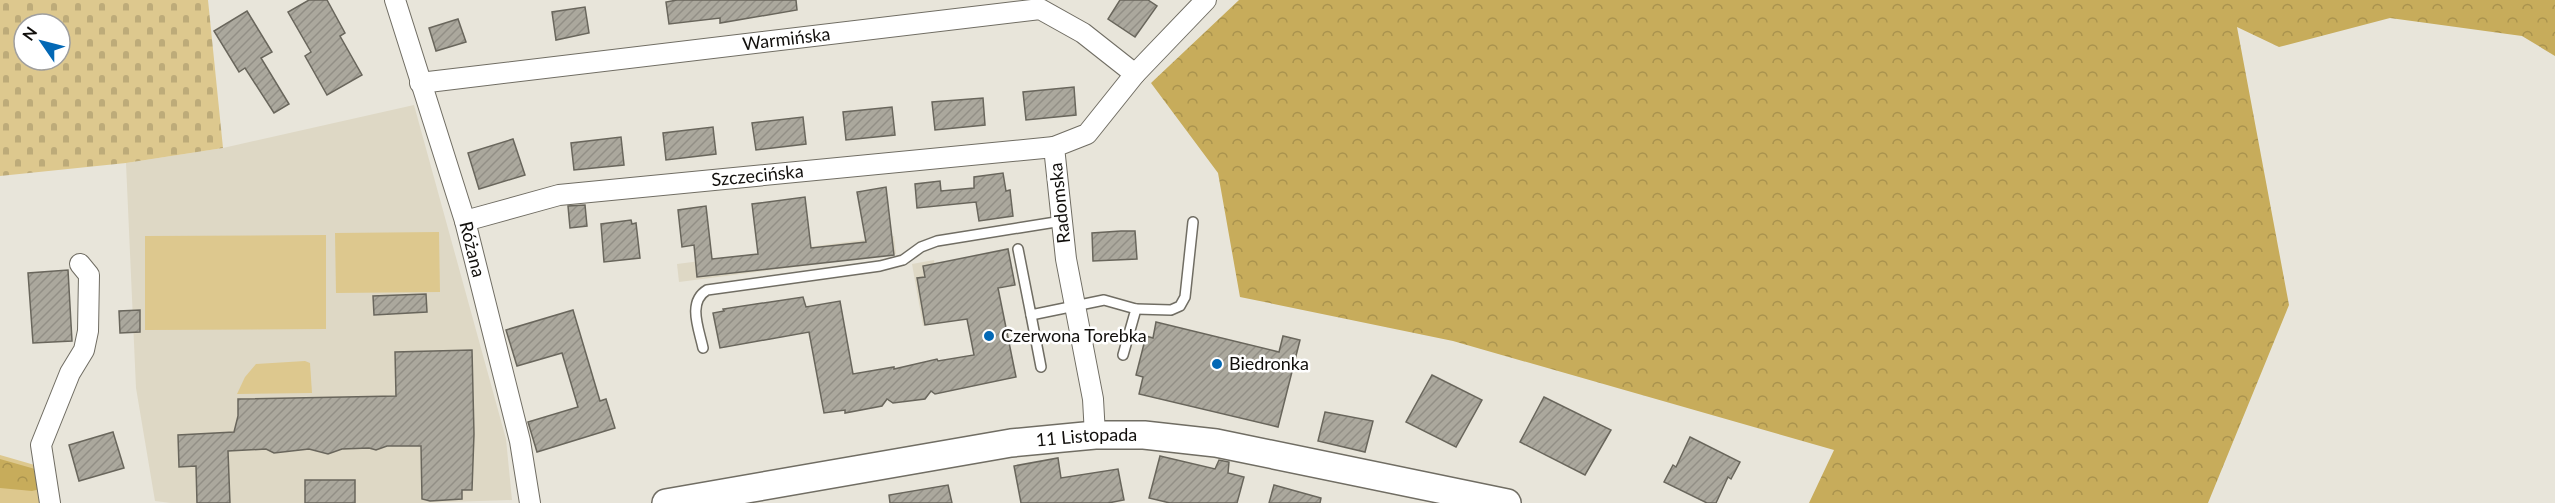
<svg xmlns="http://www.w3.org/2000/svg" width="2555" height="503" font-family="Lato,sans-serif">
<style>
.built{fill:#ded8c5}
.green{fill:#ddc88e}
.forest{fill:url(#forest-crowns)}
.cemetery{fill:url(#cemetery-stones);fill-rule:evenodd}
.building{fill:url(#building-hatch);stroke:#69665c;stroke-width:1.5}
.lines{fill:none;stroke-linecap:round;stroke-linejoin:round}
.lane-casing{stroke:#706d63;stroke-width:12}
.street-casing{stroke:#706d63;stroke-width:22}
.secondary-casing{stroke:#706d63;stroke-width:30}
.lane{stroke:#fff;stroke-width:9}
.street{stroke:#fff;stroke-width:20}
.secondary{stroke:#fff;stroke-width:27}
.poi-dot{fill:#0368b5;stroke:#fff;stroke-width:2}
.labels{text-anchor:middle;stroke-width:5;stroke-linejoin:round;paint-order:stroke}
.street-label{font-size:18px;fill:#110f0c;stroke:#fff}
.poi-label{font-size:18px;fill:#110f0c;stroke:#fff;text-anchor:start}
</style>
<defs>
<pattern id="forest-crowns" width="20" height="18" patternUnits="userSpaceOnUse" patternTransform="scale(1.5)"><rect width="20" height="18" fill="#c7ac5b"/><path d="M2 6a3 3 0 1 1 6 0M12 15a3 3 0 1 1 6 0" fill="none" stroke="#aa934e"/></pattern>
<pattern id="cemetery-stones" width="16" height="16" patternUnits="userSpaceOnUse" patternTransform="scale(1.5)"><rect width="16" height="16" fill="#ddc88e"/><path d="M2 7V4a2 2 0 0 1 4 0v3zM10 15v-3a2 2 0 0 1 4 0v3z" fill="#bdab79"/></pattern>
<pattern id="building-hatch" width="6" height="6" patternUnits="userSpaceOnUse" patternTransform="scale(1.5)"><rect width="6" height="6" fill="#aba89d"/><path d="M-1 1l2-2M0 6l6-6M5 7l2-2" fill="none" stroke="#928f86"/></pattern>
</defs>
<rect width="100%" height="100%" fill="#e8e5da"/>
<!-- built -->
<g class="built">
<polygon points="414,105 506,439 512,500 418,503 171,503 155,501 136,388 126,163 223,148"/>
<polygon points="894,236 896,254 679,282 677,264"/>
<polygon points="934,260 945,322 923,326 912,264"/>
</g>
<!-- green -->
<g class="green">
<polygon points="439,232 440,292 336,293 335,233"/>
<polygon points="326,235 326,329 145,330 145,236"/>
<polygon points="305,361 310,363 312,393 237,394 245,377 256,364"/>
<polygon points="0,455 38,466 44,503 0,503"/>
</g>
<!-- forest -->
<g class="forest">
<polygon points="1239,0 2555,0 2555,56 2522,36 2390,18 2279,47 2237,27 2289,305 2208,503 1809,503 1834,450 1453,341 1240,297 1218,173 1151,83"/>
<polygon points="0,459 35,469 40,489 32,491 0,488"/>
</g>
<!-- cemetery -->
<path class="cemetery" d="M0,0H208L223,148L126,163L0,176ZM24,24H60V60H24Z"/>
<!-- building -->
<g class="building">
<polygon points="309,0 327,0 345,33 340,36 362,75 327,95 305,56 311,52 288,12"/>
<polygon points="677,0 796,0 797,10 720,23 720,18 669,24 666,2"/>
<polygon points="1120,0 1148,0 1157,6 1135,37 1108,19"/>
<polygon points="585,7 589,33 556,40 552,12"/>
<polygon points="247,11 272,52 261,58 289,104 274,113 245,68 239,72 214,31"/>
<polygon points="458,19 466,42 436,51 429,28"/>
<polygon points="1074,87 1076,115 1026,120 1023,92"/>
<polygon points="983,98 985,125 935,130 932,102"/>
<polygon points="892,107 895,135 846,140 843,112"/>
<polygon points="803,117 806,144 756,150 752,123"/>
<polygon points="713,127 716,154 666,160 663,133"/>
<polygon points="621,137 624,165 574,170 571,143"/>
<polygon points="513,139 525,175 479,189 468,153"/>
<polygon points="1003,173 1006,191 1010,190 1013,216 979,221 976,202 917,208 915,184 940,181 941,191 974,188 974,177"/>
<polygon points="886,187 894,255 697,277 694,245 682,247 678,210 706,206 712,259 758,254 752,204 805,197 811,248 866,242 857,192"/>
<polygon points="585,205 587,226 570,228 568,206"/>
<polygon points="631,220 632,224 636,223 640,258 604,262 601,224"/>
<polygon points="1121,231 1135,231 1137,259 1093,261 1092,233"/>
<polygon points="1008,249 1015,285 998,288 1016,377 935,394 931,391 925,399 893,403 887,399 882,406 845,413 845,410 824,413 809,332 720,348 713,313 724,311 723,309 803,297 806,307 840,301 853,374 894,367 894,369 937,359 938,361 974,355 967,319 925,325 917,278 925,277 923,266"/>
<polygon points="68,270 72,341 33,343 28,273"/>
<polygon points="426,294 427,312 374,315 373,296"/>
<polygon points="140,310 140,332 120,333 119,311"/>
<polygon points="573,310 600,401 606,399 615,428 537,452 528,422 578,407 562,353 517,366 506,330"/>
<polygon points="1156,322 1279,352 1283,336 1300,340 1278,427 1139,394 1143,377 1136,375 1146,336 1153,338"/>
<polygon points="472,350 474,434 472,490 462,490 462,499 430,501 422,499 421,446 387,446 376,450 369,448 342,449 328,454 309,449 274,453 266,449 228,451 230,503 197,503 196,466 179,467 178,435 234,432 238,416 238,399 396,396 395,352"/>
<polygon points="1432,375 1482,400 1456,447 1406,422"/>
<polygon points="1544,397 1611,430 1585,475 1520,442"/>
<polygon points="1325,412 1373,421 1365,452 1318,441"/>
<polygon points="113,432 124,468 79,481 69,445"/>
<polygon points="1690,437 1740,462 1731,479 1728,477 1716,503 1707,503 1664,482 1673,465 1676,467"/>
<polygon points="1160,456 1215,469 1219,460 1229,462 1228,473 1244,477 1237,503 1170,503 1149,498"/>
<polygon points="1058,458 1061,478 1118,469 1124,500 1108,503 1021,503 1014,466"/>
<rect x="305" y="480" width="50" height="23"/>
<polygon points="948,485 952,503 890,503 889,495"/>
<polygon points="1274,485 1321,498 1320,503 1269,503"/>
</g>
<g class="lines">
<defs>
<g id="lane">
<polyline points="1018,249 1031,315 1104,300 1136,309 1123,355"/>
<polyline points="1136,309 1171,310 1180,306 1185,297 1193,222"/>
<polyline points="1031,315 1041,367"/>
<path d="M703,348C699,329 687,302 707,290L880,266L903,260L921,247L937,241L1062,221"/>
</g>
<g id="street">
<path id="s1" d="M395,0L465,221L520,441L530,503"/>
<path id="s2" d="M420,83L1040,9L1083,33L1135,74"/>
<path id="s3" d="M465,221L559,195L1054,147"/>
<polyline points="1095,435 1093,399 1066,259 1054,147 1087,134 1135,74 1206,0"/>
<polyline points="50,503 41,445 70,373 84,350 88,331 89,275 80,264"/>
</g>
<g id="secondary">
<path id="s4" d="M666,503L1011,443L1095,435H1144L1216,443L1507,503"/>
</g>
</defs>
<!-- lane casing -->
<use href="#lane" class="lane-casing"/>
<!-- street casing -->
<use href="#street" class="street-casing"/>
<!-- secondary casing -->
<use href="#secondary" class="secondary-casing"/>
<!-- lane -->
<use href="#lane" class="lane"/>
<!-- street -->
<use href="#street" class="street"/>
<!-- secondary -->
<use href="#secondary" class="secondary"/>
</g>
<!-- markers -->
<g class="poi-dot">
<circle cx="989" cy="336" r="6"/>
<circle cx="1217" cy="364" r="6"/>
</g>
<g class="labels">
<!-- street labels -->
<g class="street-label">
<text dy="6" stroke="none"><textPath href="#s2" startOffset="369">Warmińska</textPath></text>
<text dy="6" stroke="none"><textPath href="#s3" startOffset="297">Szczecińska</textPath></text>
<text transform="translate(1060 203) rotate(-96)" y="6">Radomska</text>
<text dy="6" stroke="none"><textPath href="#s1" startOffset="261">Różana</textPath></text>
<text dy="6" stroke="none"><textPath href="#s4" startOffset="426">11 Listopada</textPath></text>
</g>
<!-- poi labels -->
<g class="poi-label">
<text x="1001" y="342">Czerwona Torebka</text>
<text x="1229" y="370">Biedronka</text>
</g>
</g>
<!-- north arrow -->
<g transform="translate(42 42) rotate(305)"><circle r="28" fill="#ffffff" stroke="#a09f9e" stroke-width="1.5"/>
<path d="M0-4.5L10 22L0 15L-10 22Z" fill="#0368b5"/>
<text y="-9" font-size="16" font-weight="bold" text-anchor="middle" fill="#110f0c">N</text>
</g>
</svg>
